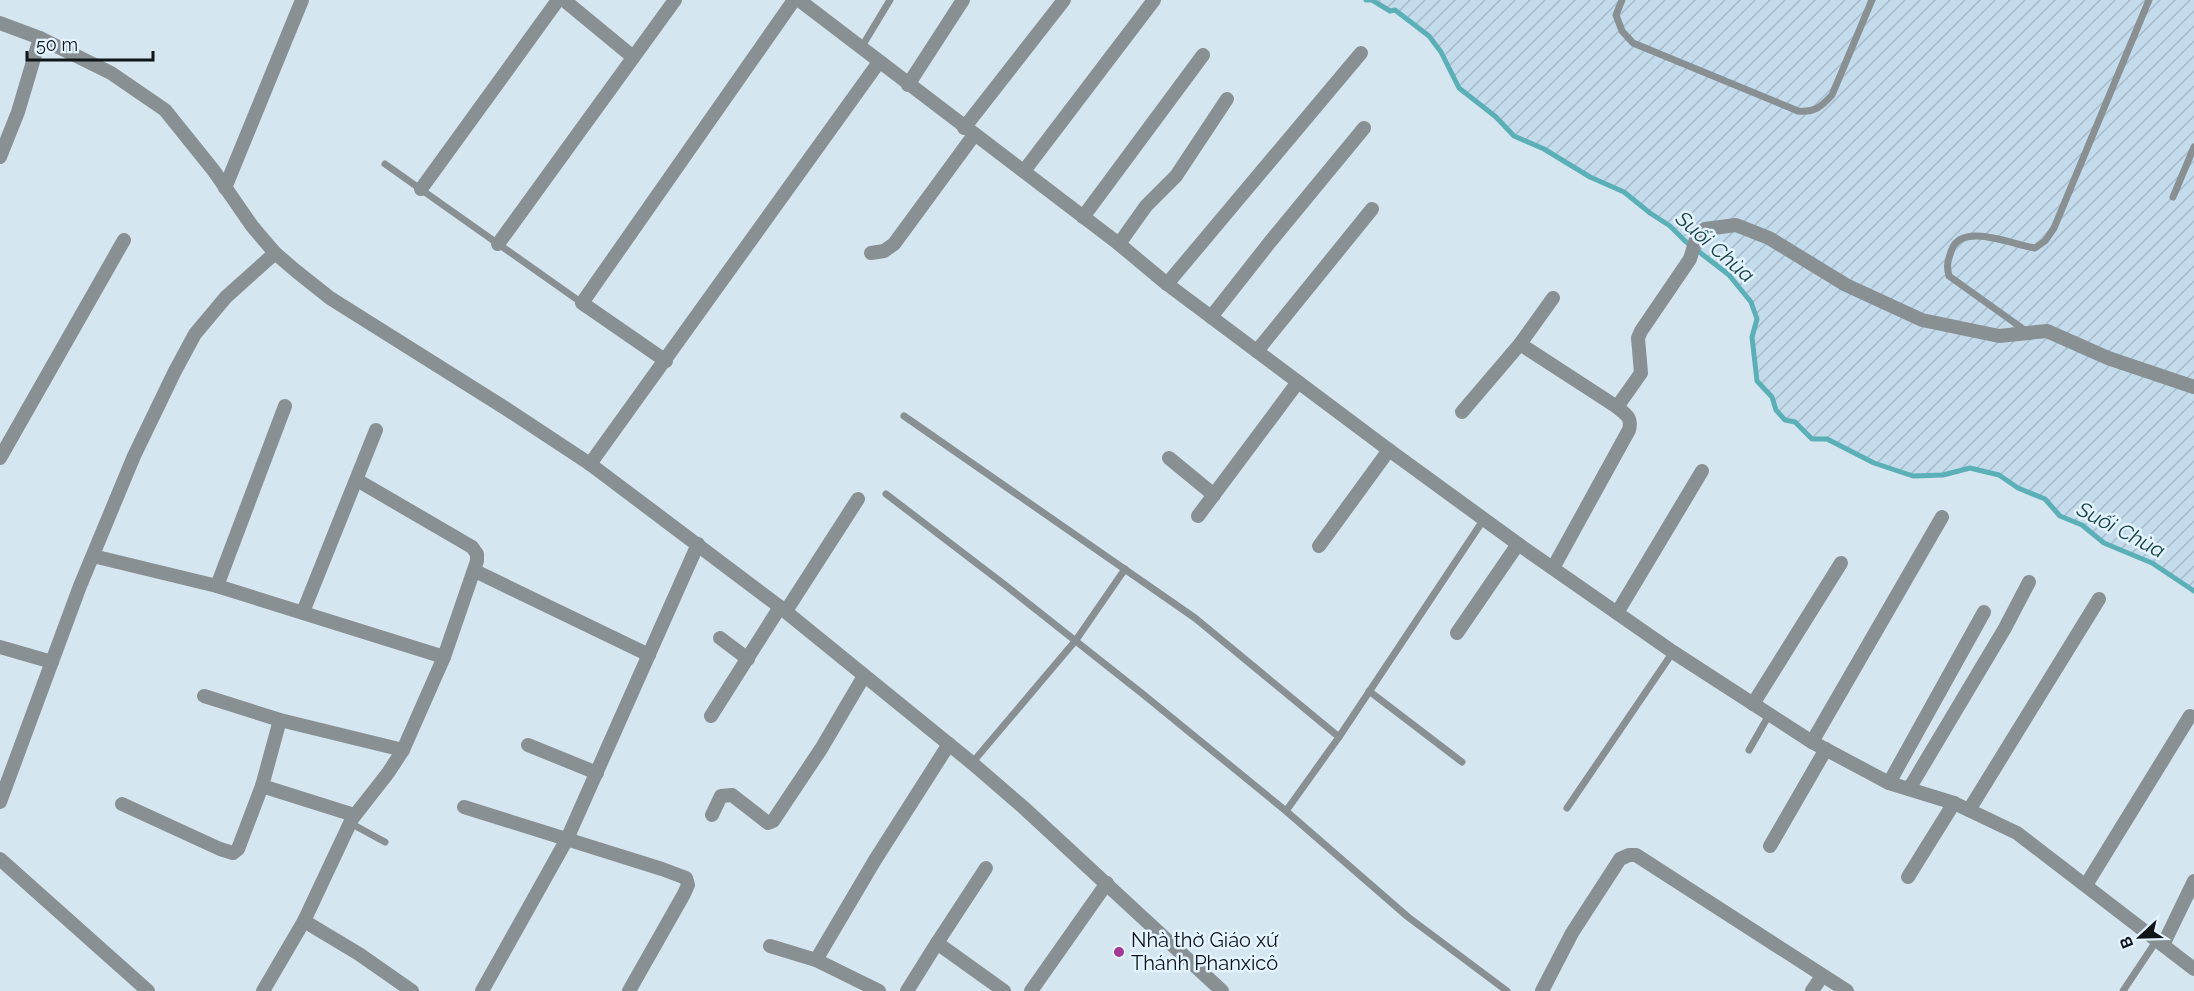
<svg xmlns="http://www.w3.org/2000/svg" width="2194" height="991" font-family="Raleway,sans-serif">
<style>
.industrial{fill:url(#industrial-furrows)}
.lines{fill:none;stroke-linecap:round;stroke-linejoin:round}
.stream{stroke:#5ab0b6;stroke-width:5}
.lane{stroke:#889093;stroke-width:7}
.street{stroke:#889093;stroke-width:14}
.poi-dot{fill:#a53998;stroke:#e3f3ff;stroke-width:2}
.labels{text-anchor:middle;stroke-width:5;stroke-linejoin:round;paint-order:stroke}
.poi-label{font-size:20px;fill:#0f1519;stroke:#e3f3ff;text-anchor:start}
.water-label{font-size:21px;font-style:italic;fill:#1a4346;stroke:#e3f3ff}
</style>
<defs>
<pattern id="industrial-furrows" width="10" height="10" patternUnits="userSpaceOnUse" patternTransform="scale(1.5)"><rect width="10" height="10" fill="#c4dbec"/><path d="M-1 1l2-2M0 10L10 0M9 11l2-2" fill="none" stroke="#a7bbca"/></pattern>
</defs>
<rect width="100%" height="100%" fill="#d5e6f1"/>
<!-- industrial -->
<polygon class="industrial" points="1366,0 2194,0 2194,591 2152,563 2104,543 2082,525 2060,516 2045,499 2018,488 1999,475 1970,468 1943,475 1913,476 1874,463 1828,439 1812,439 1796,422 1785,420 1776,410 1772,397 1757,381 1752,337 1757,319 1751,302 1729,275 1685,241 1670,226 1650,213 1624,192 1590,177 1544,149 1514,136 1496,117 1459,88 1441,52 1429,36 1396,10 1390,11 1372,0"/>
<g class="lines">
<!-- stream -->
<polyline class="stream" points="1366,0 1372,0 1390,11 1395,10 1429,36 1441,52 1459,88 1496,117 1514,136 1544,149 1590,177 1624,192 1650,213 1670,226 1685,241 1729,275 1751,302 1757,319 1752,337 1757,381 1772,397 1776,410 1785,420 1795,422 1812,439 1827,439 1874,463 1913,476 1943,475 1970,468 1999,475 2018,488 2045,499 2060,516 2082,525 2104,543 2152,563 2194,591"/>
<!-- lane -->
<g class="lane">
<path d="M1622,0L1616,15L1622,31L1633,43L1798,111C1814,113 1821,107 1832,95L1872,0"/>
<polyline points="861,48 890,0"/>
<polyline points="385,164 582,303"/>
<polyline points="2173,197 2194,147"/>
<path d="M2026,331L1949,276C1946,265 1948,260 1952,249C1963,222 2013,245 2035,248L2045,241L2054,228L2149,0"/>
<polyline points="904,416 1195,618 1339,737"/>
<polyline points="886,494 1005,585 1144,695 1286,811 1408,917 1507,991"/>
<polyline points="1369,691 1462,762"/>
<polyline points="1749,750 1769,715"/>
<polyline points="972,763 1076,640 1125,569"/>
<polyline points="1567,808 1673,652"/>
<polyline points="1286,811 1339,737 1484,519"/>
<polyline points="350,823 385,842"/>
<polyline points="2123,991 2157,940"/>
</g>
<!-- street -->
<g class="street">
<polyline points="564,0 633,57"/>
<polyline points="799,0 1119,244 1167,284 1389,450 1518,544 1673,652 1812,742 1889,783 1954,803 2017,833 2194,969"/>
<polyline points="0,23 40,38 111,73 165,110 214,171 252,226 275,253 296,271 330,298 505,408 590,464 780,607 972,763 1023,807 1222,991"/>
<polyline points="908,85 963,0"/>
<polyline points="964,128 1064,0"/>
<polyline points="0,157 18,112 40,38"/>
<polyline points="1024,171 1154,0"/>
<polyline points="225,188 302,0"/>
<polyline points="421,189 558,0"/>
<polyline points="1083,217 1203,55"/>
<polyline points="498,244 675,0"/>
<polyline points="1119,244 1146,206 1176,176 1227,99"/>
<polyline points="871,253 884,251 894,244 974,135"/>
<polyline points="1167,284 1361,53"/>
<polyline points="1211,317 1270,242 1364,128"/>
<polyline points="1520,344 1553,298"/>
<polyline points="1257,351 1372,209"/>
<polyline points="666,361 582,303 794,0"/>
<polyline points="1462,412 1520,344 1617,407"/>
<polyline points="0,458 124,240"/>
<polyline points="1169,458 1214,495"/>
<polyline points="590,464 879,62"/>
<polyline points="1198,516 1298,382"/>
<polyline points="1319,546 1389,450"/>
<polyline points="93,556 217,586 444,657"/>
<path d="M1553,568L1629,430C1632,418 1627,415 1617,407L1641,373L1638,338L1641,331L1690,259L1697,236L1705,229L1736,225L1769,238L1846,285L1922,320L1999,336L2047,331L2108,358L2194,387"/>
<polyline points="475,571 649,655"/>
<polyline points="217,586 285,406"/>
<polyline points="786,611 858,499"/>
<polyline points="303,612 376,430"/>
<polyline points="1617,613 1702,471"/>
<polyline points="1457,633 1518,544"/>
<polyline points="720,638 748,659"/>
<polyline points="0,647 52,662"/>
<polyline points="204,696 280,720 403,750"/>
<polyline points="1753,704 1841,563"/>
<polyline points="711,716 780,607"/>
<polyline points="280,720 262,786 354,815"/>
<polyline points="1812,742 1942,517"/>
<polyline points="528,745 597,773"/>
<polyline points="1889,783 1984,612"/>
<polyline points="1909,789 2005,628 2029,582"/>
<polyline points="0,802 80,586 134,456 175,371 195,334 226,297 275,253"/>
<polyline points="122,804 220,849 233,853 238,849 262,786"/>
<polyline points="464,807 662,869 686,878 688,885 684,894 629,991"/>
<polyline points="1969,810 2099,599"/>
<polyline points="712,815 721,796 732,795 768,823 773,821 821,749 864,676"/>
<polyline points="1770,846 1826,749"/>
<polyline points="0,859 148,991"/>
<polyline points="1908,877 1954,803"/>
<polyline points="2086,885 2190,716"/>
<polyline points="304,921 359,954 412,991"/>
<polyline points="937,943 986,868"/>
<polyline points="2163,945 2194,881"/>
<polyline points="770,946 816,960 879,991"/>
<polyline points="816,960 875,860 949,744"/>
<polyline points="263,991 304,921 352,819 388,773 403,750 444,657 477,561 477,554 472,547 357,480"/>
<polyline points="482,991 567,839 698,544"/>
<polyline points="907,991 937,943 1004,991"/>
<polyline points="1031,991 1107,883"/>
<polyline points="1542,991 1572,933 1620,859 1629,855 1636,855 1847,991"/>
<polyline points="1812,991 1822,976"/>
</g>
</g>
<!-- markers -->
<circle class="poi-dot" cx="1119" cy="952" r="6"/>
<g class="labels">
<!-- poi labels -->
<g class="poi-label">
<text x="1131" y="947">Nhà thờ Giáo xứ<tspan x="1131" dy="23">Thánh Phanxicô</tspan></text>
</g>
<!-- water labels -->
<g class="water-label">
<text transform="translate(1715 247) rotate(41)" y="7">Suối Chùa</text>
<text transform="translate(2121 530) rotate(28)" y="7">Suối Chùa</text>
</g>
</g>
<!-- north arrow -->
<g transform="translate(2140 937) rotate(248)" stroke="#e3f3ff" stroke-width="4.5" paint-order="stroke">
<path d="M0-4.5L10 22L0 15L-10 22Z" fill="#0f1519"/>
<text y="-9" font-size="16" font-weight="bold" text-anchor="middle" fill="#0f1519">B</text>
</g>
<!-- scale -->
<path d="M27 51v9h126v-9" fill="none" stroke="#0f1519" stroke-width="3"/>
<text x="36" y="51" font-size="18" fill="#0f1519" stroke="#e3f3ff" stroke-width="4.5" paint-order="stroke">50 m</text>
</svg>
